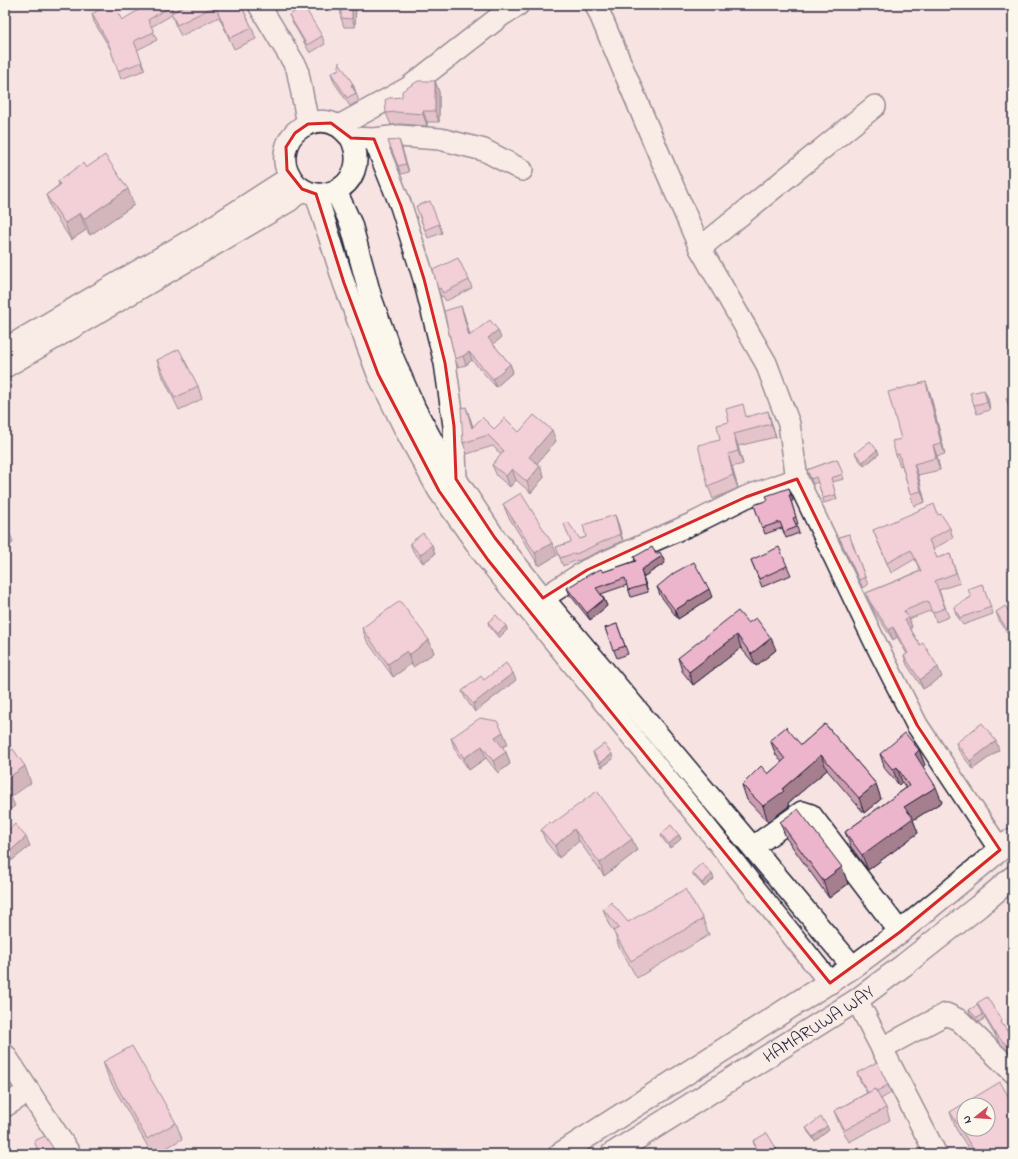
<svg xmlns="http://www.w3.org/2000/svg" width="1018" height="1159" font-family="'Indie Flower',sans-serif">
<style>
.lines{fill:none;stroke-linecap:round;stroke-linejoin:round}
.minor-casing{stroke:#22223b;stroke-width:24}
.major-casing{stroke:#22223b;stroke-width:25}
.minor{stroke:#fbf7ec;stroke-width:21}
.major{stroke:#fbf7ec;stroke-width:22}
.wall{fill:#cc9caf;stroke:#22223b}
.shaded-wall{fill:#a67f8f;stroke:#22223b}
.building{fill:#edb5cc;stroke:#22223b;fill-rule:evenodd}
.marked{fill:none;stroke:#d62828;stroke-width:3;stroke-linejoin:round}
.labels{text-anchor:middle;stroke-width:3;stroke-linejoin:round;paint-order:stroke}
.street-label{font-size:18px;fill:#22223b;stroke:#fbf7ec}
</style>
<rect width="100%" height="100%" fill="#f7e3e2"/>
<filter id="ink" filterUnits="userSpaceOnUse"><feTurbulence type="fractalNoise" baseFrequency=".025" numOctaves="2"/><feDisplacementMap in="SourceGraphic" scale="8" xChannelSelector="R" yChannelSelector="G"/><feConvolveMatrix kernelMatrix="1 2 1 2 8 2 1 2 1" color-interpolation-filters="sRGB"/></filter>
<g filter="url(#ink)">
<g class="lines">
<defs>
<g id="minor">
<polyline points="259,5 297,68 308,124"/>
<polyline points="596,5 662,161 700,248 766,363 789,424 797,479 875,642 917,725 1000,850"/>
<polyline points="339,126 408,88 502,15 518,5"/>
<path d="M351,138C375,189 307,216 288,172C284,164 284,154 287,145C295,125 319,115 338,126C343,129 347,134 351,138L374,139L399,136L440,139L484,150L522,170"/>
<polyline points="374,139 401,206 424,279 445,363 454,426 456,478"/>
<polyline points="336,191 351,224 371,298 392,356 415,409 438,452 495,538 543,598 853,967"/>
<polyline points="316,194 344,283 378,374 406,431 439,491 488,560 698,817 830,983"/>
<polyline points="700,248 875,106"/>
<polyline points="5,349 208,230 290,177"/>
<polyline points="5,367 289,201 302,189"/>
<polyline points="543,598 587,570 696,522 746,497 797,479"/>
<polyline points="753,847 802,812 811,815 900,932"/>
<polyline points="857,1000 936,1154"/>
<polyline points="882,1048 946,1014 959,1020 1013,1072"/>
<polyline points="5,1055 70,1154"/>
<polyline points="5,1106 29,1091"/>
</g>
<g id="major">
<polyline points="560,1154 853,967 900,932 1013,839"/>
<path id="s1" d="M612,1154L857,1000L904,965L979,906L1013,877"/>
</g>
</defs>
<!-- minor casing -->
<use href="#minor" class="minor-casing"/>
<!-- major casing -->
<use href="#major" class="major-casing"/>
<!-- minor -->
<use href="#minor" class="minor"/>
<!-- major -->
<use href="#major" class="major"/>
</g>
<!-- wall -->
<g class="wall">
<polygon points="187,5 241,5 252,28 256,39 234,49 219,17 181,36 175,24 172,15 151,27 157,40 137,50 145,70 121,79 111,50 94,22 92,14 122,20 171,6 173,12"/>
<polygon points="341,5 356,5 355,27 344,27 341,18"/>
<polygon points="289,15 322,36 325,44 310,53 293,23"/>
<polygon points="339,69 353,84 356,93 359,101 350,106 334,82 331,73"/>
<polygon points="435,81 439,92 439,122 427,122 427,126 400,124 391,125 386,113 402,97"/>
<polygon points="399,140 409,172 401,174 388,141"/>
<polygon points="86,168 134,205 90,235 86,230 71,240 52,211 46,195 59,185 58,181"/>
<polygon points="419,215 439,224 442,233 428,238"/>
<polygon points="469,280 472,288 446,301 443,296 441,297 438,289"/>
<polygon points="461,306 470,335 501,338 493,344 510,364 513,372 496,387 472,360 466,365 458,367 455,359"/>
<polygon points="157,360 198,386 202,399 179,410 161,373"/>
<polygon points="984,390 988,398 990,410 977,414 974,405"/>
<polygon points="930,393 945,454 937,456 940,470 918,475 925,502 914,506 910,494 902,465 900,466 896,455 901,439"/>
<polygon points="748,416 772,424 776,437 738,446 743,464 732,467 738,488 713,499 708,486 720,440 729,422"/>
<polygon points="470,418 473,427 494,429 519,432 556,441 537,463 540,466 544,477 531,493 516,480 510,487 497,476 492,465 501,455 493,446 467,454 463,443"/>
<polygon points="877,450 879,454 864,466 857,457 855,453"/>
<polygon points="837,459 844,479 832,482 837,499 824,503 818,482 813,484 807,470"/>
<polygon points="789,488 793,501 791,501 798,524 796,524 799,533 786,538 782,528 765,534 754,505 768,500"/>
<polygon points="503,504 557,555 539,566 508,516"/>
<polygon points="938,515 950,528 953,538 933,549 937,558 950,554 960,583 939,590 949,617 936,622 932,610 909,619 912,627 910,628 920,645 942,677 923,689 907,665 904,656 907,654 897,637 893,640 874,611 866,593 920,571 915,559 891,573 873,530"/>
<polygon points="618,523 623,541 578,561 578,560 563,566 556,547 586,537"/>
<polygon points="5,529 12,539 13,543 5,547"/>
<polygon points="849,534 868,585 863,588 842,546 839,537"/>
<polygon points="410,543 432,545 435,554 423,563 413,551"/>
<polygon points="656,554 662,556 665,563 643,577 648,592 631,597 627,585 601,594 604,599 607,606 590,620 570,595 567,588 603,572 635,561 634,557"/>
<polygon points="751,560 787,566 791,575 762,587"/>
<polygon points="982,584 993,614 963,625 956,614 954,607 971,597"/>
<polygon points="657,587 712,597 678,619 660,595"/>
<polygon points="996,612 1013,618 1013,642 999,620"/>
<polygon points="488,622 506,626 507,630 499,638 489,626"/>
<polygon points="748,623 776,650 756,666 741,648 693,685 682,671 678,658"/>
<polygon points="617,624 628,654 617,658 605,628"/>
<polygon points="362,628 429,640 434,653 413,667 411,664 393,677 367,641"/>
<polygon points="1013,651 1013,666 1010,661 1008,654"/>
<polygon points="484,680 516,680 475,712 465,698 462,691"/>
<polygon points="825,724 876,784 881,799 864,813 827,770 788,803 789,806 768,822 747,800 742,785 768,774 782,762 776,755 770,740 801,745"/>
<polygon points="451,738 508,744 502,747 506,752 510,764 498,773 486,758 469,770 455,750"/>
<polygon points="956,743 999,750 973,769 959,751"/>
<polygon points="919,750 925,765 923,767 942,802 913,820 918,833 868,870 851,847 845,832 906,788 902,782 899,785 885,769 880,754"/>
<polygon points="593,752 613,759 602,767 594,756"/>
<polygon points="780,822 842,867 848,884 829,898 786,838"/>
<polygon points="552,824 632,839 637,851 604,876 579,841 559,858 546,842 541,830"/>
<polygon points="5,833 30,846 11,861 5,854"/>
<polygon points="661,834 679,835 681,839 670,848 662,838"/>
<polygon points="692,872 712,874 714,879 704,887 694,876"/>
<polygon points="603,909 628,922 703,919 709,935 637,978 619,947 614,931 609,925"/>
<polygon points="977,1003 1005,1028 1013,1040 1013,1055 999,1042 984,1017 984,1019 979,1022 970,1014 969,1010 978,1006"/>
<polygon points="103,1062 176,1123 182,1139 156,1154 152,1154 109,1079"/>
<polygon points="857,1073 888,1085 891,1093 881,1099 886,1108 890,1120 849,1142 839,1123 834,1111 867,1093 860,1081"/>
<polygon points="1013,1104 1013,1154 972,1154 956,1129 950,1112"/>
<polygon points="806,1128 829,1130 815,1141 808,1132"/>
<polygon points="753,1141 776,1148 778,1154 758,1154 756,1150"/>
</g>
<!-- shaded-wall -->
<g class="shaded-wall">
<polygon points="352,5 356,5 355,27 352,19"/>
<polygon points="435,81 439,92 439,122 435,111"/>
<polygon points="353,84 356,93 354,94 351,85"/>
<polygon points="423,111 427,122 427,126 423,114"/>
<polygon points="399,140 402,148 409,172 406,164"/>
<polygon points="128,189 134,205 90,235 84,219"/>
<polygon points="80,213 86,230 71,240 65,223"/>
<polygon points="461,306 464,314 472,344 469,336"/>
<polygon points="498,330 501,338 491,346 488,338"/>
<polygon points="469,352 472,360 466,365 463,356"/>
<polygon points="510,364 513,372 496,387 493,379"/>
<polygon points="926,382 930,393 945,454 941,443"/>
<polygon points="984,390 988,398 990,410 987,402"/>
<polygon points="466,407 470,418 476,439 472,428"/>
<polygon points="768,411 776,437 771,424"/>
<polygon points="552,430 556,441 533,468 529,457"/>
<polygon points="734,434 738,446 743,464 738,451"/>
<polygon points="933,445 937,456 940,470 936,458"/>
<polygon points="877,450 879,454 864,466 863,462"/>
<polygon points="728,454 732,467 738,488 733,475"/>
<polygon points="914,464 918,475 925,502 921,491"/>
<polygon points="540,466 544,477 531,493 527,482"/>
<polygon points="512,469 516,480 510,487 506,476"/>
<polygon points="615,515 618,523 623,541 620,534"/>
<polygon points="552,543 557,555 539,566 535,553"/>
<polygon points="432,545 435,554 423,563 420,555"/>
<polygon points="662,556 665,563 643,577 648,592 641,570"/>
<polygon points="709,589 712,597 678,619 675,610"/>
<polygon points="604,599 607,606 590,620 587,613"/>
<polygon points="908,617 912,627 908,629 905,620"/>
<polygon points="506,626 507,630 499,638 497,634"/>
<polygon points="893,627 897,637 893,640 889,630"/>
<polygon points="737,635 741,648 693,685 689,672"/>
<polygon points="771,638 776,650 756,666 751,654"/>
<polygon points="429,640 434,653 413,667 409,655"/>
<polygon points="407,651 411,664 393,677 388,664"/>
<polygon points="938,667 942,677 923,689 920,680"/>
<polygon points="513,673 516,680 475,712 473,704"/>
<polygon points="503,732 508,744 499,749 495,737"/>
<polygon points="996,741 999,750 973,769 970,761"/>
<polygon points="482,746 486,758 469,770 464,758"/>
<polygon points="919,750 925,765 921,769 915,754"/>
<polygon points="506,752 510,764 498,773 493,761"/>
<polygon points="612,754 613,759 602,767 600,763"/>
<polygon points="821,755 827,770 788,803 789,806 768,822 763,806"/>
<polygon points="25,766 31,783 11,797 15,806 5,813 5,780"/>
<polygon points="897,767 902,782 899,785 893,770"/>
<polygon points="876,784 881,799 864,813 859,798"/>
<polygon points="936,787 942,802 913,820 918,833 868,870 862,855 904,807"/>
<polygon points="574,829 579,841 559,858 555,846"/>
<polygon points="679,835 681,839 670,848 669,844"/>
<polygon points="26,837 30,846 11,861 8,853"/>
<polygon points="632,839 637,851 604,876 600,863"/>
<polygon points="842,867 848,884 829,898 823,881"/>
<polygon points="712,874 714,879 704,887 702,883"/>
<polygon points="827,1126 829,1130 815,1141 813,1137"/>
</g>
<!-- building -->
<g class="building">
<polygon points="107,5 113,5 122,20 147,5 170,5 171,6 148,20 154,32 134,41 142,62 118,71 108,42 92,14"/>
<polygon points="187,5 241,5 252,28 230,38 215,6 177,25 171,13"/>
<polygon points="341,5 352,5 352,19 341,18"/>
<polygon points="304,6 322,36 307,45 289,15"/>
<polygon points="339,62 353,84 351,85 356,93 347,98 331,73 339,69"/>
<polygon points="418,81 435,81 435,111 423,111 423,114 396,112 386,113 385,100 389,98 402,97 402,91"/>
<polygon points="399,140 406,164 398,166 388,141"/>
<polygon points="105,155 128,189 84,219 80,213 65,223 46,195 60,185 58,181 83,163 86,168"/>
<polygon points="430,201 439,224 425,230 416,206"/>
<polygon points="458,258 469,280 443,293 440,288 438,289 433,270"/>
<polygon points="461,306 469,336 490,320 498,330 488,338 510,364 493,379 469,352 463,356 455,359 444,311"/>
<polygon points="179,349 198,386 175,398 157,360"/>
<polygon points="926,382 941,443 933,445 936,458 914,464 921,491 910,494 899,454 896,455 892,441 901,439 888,392"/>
<polygon points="984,390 987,402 974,405 970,393"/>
<polygon points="1013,396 1013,420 1006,398"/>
<polygon points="743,404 746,417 768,411 771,424 734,434 738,451 728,454 733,475 708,486 698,445 720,440 717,425 729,422 726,409"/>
<polygon points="466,407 472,428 482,417 494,429 505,418 519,432 534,415 552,430 529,457 540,466 527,482 512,469 506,476 492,465 504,451 488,435 463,443 461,408"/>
<polygon points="870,441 877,450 863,462 855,453"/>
<polygon points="837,459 843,474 831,478 836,495 823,498 816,477 811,479 807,470"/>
<polygon points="789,488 791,495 789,495 796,517 793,518 797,527 784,532 780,522 762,528 754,505 768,500 766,496"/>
<polygon points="521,493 552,543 535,553 503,504"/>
<polygon points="934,504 938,515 941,514 950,528 929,540 937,558 950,554 956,573 935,581 945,608 932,613 928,601 904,611 908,617 905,620 920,645 923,643 938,667 920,680 904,656 908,653 893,627 889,630 870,602 866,593 921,571 911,550 887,563 873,530"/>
<polygon points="615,515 620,534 576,554 575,553 560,558 556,547 571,542 564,524 568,522 580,539 586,537 583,525"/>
<polygon points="7,528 12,539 5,542 5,529"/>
<polygon points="423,533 432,545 420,555 410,543"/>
<polygon points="849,534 865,577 859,580 839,537"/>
<polygon points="652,547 656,554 660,552 662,556 641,570 645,585 628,590 625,578 596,588 604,599 587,613 567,588 590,574 601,569 603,572 636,561 634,557"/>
<polygon points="779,547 787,566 759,579 751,560"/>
<polygon points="694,562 709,589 675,610 657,587 674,573"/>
<polygon points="982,584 991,607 960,618 954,607 971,597 968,589"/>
<polygon points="400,601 429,640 409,655 407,651 388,664 362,628"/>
<polygon points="1005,606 1013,618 1013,639 996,612"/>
<polygon points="738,611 748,623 756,618 771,638 751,654 737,635 689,672 678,658"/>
<polygon points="496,615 506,626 497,634 488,622"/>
<polygon points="617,624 625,646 613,650 605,628"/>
<polygon points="1013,651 1013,663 1008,654"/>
<polygon points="506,663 513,673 473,704 462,691 481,676 484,680"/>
<polygon points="480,718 497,721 503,732 495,737 506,752 493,761 482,746 464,758 451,738"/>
<polygon points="982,723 996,741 970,761 956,743"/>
<polygon points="825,724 876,784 859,798 821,755 782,789 784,791 763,806 742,785 761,766 768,774 785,759 770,740 786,727 801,745"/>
<polygon points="905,733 919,750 915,754 936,787 904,807 913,818 862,855 845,832 909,786 897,767 893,770 880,754"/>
<polygon points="604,744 612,754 600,763 593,752"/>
<polygon points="13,749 25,766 5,780 5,755"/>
<polygon points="5,784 9,789 5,792"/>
<polygon points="597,791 632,839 600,863 574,829 555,846 541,830 550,822 552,824"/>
<polygon points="798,809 842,867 823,881 780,822"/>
<polygon points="15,824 26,837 8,853 5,849 5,833"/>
<polygon points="671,825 679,835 669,844 661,834"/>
<polygon points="702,863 712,874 702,883 692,872"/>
<polygon points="685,889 703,919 631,961 613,931 619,928 603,909 611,902 628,922"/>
<polygon points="987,997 1002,1021 1001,1022 1013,1040 1013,1048 1011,1049 996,1035 977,1003"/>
<polygon points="977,1005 983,1015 977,1018 969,1010"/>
<polygon points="132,1046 176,1123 147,1139 103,1062"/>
<polygon points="877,1062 888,1085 877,1091 875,1089 868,1093 857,1073"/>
<path d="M1000,1082L1013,1104V1149L1004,1154H976L950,1112ZM964,1105H988V1129H964Z"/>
<polygon points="875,1089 886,1108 845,1130 834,1111"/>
<polygon points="821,1117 827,1126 813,1137 806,1128"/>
<polygon points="767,1133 776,1148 766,1154 760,1154 753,1141"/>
<polygon points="45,1136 53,1148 56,1154 43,1154 41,1152 39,1153 34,1141"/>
</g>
</g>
<!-- marked area -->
<path d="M0 0H1018V1159H0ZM331,123L351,138L374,139L401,206L424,279L445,363L454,426L456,479L495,538L543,598L587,570L746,497L797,479L917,725L1000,850L900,932L830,983L488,560L439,491L378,374L344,283L316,194L302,189L287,170L286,147L295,133L308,124Z" fill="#f7e3e2" fill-opacity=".55" fill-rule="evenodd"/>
<path class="marked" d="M331,123L351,138L374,139L401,206L424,279L445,363L454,426L456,479L495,538L543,598L587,570L746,497L797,479L917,725L1000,850L900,932L830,983L488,560L439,491L378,374L344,283L316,194L302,189L287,170L286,147L295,133L308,124Z"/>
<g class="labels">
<!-- street labels -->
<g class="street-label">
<text dy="6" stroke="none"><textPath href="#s1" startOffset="244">HAMARUWA WAY</textPath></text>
</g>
</g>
<!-- margin -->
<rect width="1018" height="1159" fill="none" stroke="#fbf7ec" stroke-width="20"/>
<rect x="10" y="10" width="998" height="1139" fill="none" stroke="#22223b" stroke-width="1.5" filter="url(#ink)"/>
<!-- north arrow -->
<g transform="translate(976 1117) rotate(253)"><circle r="19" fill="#fbf7ec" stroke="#a4a2a5"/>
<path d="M0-3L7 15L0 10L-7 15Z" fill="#d1495b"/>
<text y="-6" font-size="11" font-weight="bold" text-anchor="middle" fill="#22223b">N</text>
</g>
</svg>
